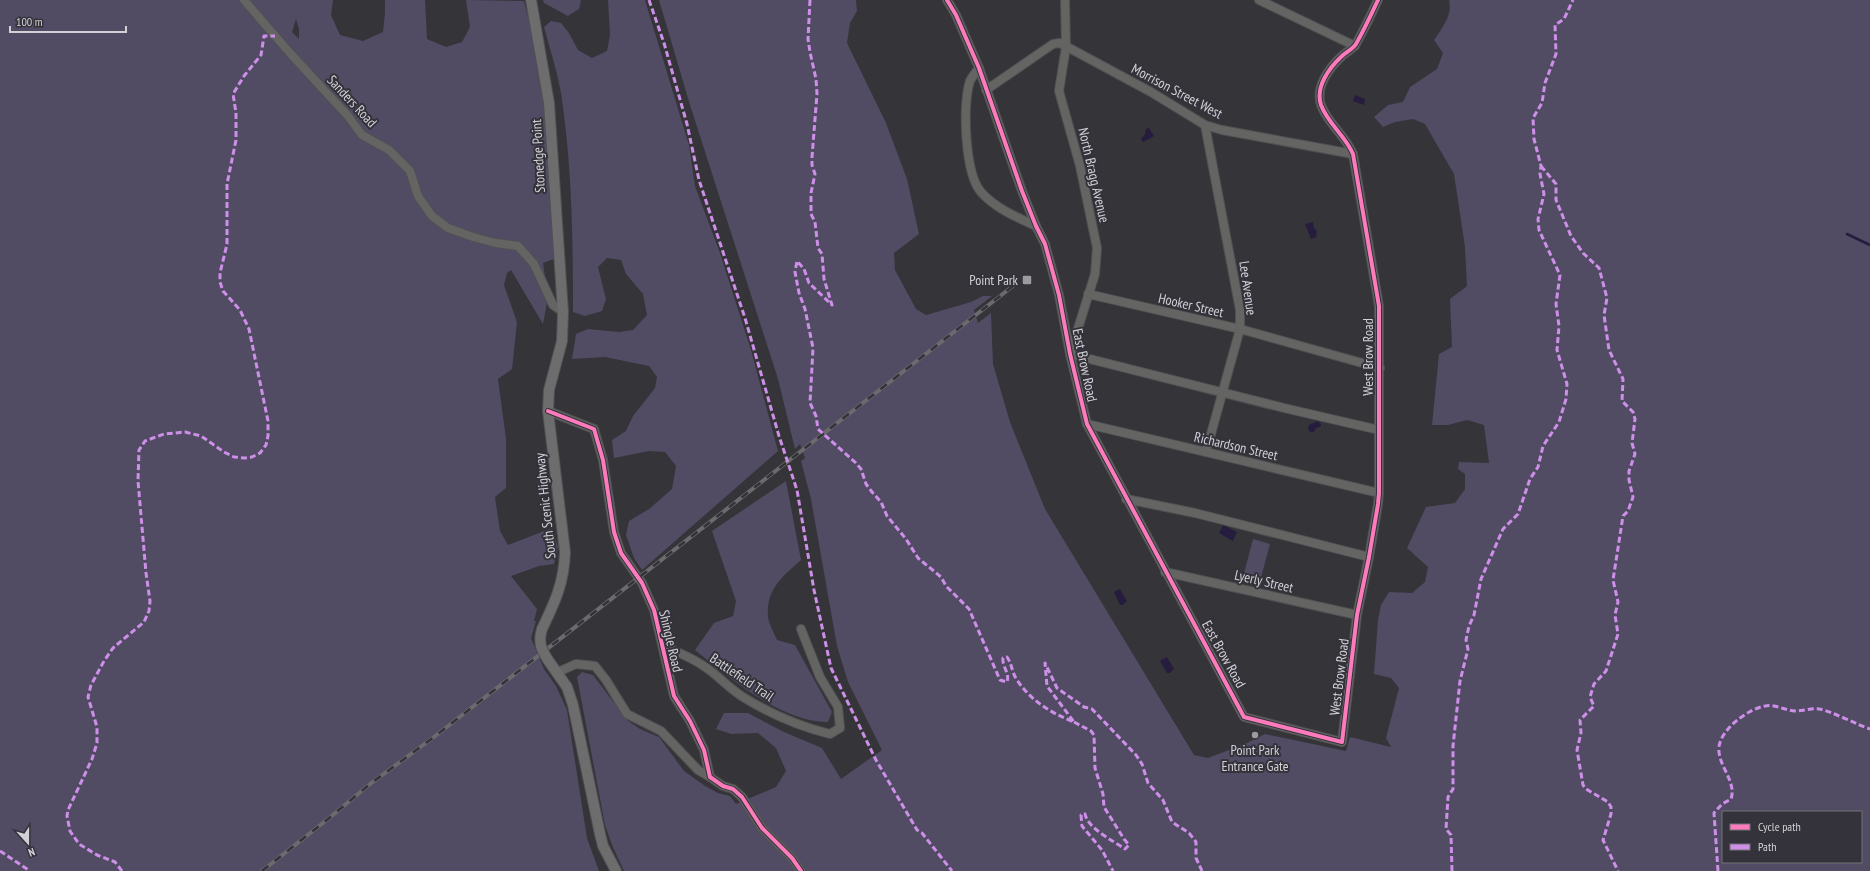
<svg xmlns="http://www.w3.org/2000/svg" width="1870" height="871" font-family="'PT Sans Narrow',sans-serif">
<style>
.green{fill:#514b64;fill-rule:evenodd}
.water{fill:#261c3e}
.lines{fill:none;stroke-linecap:round;stroke-linejoin:round}
.stream{stroke:#261c3e;stroke-width:2.5}
.minor-casing{stroke:#515154;stroke-width:10}
.major-casing{stroke:#515154;stroke-width:12}
.minor{stroke:#646463;stroke-width:8}
.major{stroke:#6d6d6d;stroke-width:10}
.rail-casing{stroke:#6b6a6c;stroke-width:4}
.rail{stroke:#34323a;stroke-width:2.5;stroke-dasharray:8;stroke-linecap:butt}
.major-bridge-casing{stroke:#515154;stroke-width:12;stroke-linecap:butt}
.major-bridge{stroke:#6d6d6d;stroke-width:10}
.quiet{stroke:#ce8fe9;stroke-width:3;stroke-dasharray:6 3;stroke-linecap:butt}
.cycleway-casing{stroke:#34323a;stroke-width:6}
.cycleway{stroke:#fd7abc;stroke-width:4}
.poi-dot{fill:#9b9a9f;stroke:#34323a;stroke-width:1.5}
.labels{text-anchor:middle;stroke-width:4;stroke-linejoin:round;paint-order:stroke}
.street-label{font-size:14px;fill:#d2d1d6;stroke:#34323a}
.poi-label{font-size:14px;fill:#d2d1d6;stroke:#34323a;text-anchor:end}
</style>
<rect width="100%" height="100%" fill="#353438"/>
<!-- green -->
<g class="green">
<path d="M0,0H333L331,15L340,35L363,41L383,32L385,13V0H425L427,39L446,47L462,42L470,27L466,0L524,1L533,37L545,105L554,259L543,263L548,297L543,324L511,270L507,273L504,285L517,322L512,369L498,379L506,439V488L495,497L500,531L508,545L552,528L558,547L554,564L539,566L511,576L537,609L534,621H536L531,638L544,669L556,686L567,710L587,838L599,871H0ZM296,19L299,29V39L292,32Z"/>
<polygon points="543,0 581,0 579,9 568,16 544,3"/>
<path d="M608,0H645L689,145L695,186L720,253L751,350L778,451L642,570L634,558L626,535L629,521L649,509L672,489L676,466L665,452L649,451L614,458L612,440L626,431L633,416L655,388L657,377L649,366L605,357L572,359L576,334L588,329L619,332L633,330L647,315L643,294L626,274L621,260L607,258L598,267L606,299L602,311L585,316L573,312C573,239 572,165 561,93C557,71 550,49 544,27L551,21L561,23L569,33L578,50L592,58L607,51L610,35Z"/>
<path d="M659,0H856L857,11L850,23L847,43L886,123L907,179L919,234L894,253L895,270L916,309L926,315L971,302L983,296H992L974,310L978,323L991,313L993,364L1010,422L1045,509L1194,755L1208,758L1247,743L1265,734L1346,751L1350,737L1391,747L1386,738L1399,688L1391,678L1374,674L1378,620L1381,605L1389,592L1412,593L1425,582L1428,567L1407,548L1426,507L1455,503L1465,489V474L1458,469L1459,462L1489,463L1484,425L1467,420L1448,425H1432L1439,354L1452,347L1450,299L1467,286L1465,247L1454,174L1425,124L1413,119L1395,122L1383,127L1374,117L1388,105L1403,102L1410,87L1437,69L1443,53L1434,40C1442,28 1453,15 1449,0H1870V871H624L612,845L605,825L577,677L582,672L593,675L627,720L640,729L659,737L684,771L705,786L718,793L730,796L736,804L776,787L786,771L776,748L758,733L731,734L716,729L724,713H748L784,732L822,748L841,779L882,750L848,682L837,646L811,499L801,461L805,458L800,444L795,449L778,379L690,105ZM1723,812H1861V862H1723Z"/>
<path d="M786,481L801,560C782,577 766,589 768,617C769,624 774,633 777,640L795,645L832,712L828,722C783,723 728,677 695,650L714,623L733,616L736,601L712,531Z"/>
<polygon points="1253,539 1270,544 1259,585 1242,581"/>
</g>
<!-- water -->
<g class="water">
<polygon points="1355,95 1365,99 1364,105 1353,101"/>
<polygon points="1149,128 1154,136 1143,142 1141,139 1145,134 1146,129"/>
<polygon points="1313,222 1314,228 1317,231 1316,237 1311,239 1305,224"/>
<polygon points="1318,421 1321,424 1321,426 1316,428 1314,432 1310,432 1308,429 1309,425"/>
<polygon points="1223,525 1237,532 1233,541 1219,533"/>
<polygon points="1120,589 1127,601 1123,605 1120,605 1114,592"/>
<polygon points="1167,657 1174,669 1170,673 1167,673 1160,661"/>
</g>
<g class="lines">
<!-- stream -->
<polyline class="stream" points="1847,234 1870,245"/>
<defs>
<g id="minor">
<polyline points="244,0 289,52 348,116 362,135 389,150 410,171 418,196 432,216 448,228 473,237 496,243 518,246 534,264 553,305 563,312"/>
<path d="M947,0L956,15L979,68L1022,191L1036,226L1045,244L1059,295L1070,354L1087,424L1244,717L1342,742L1357,615L1369,557L1378,504L1379,493V306L1353,154C1345,135 1328,124 1321,105C1315,87 1329,68 1342,56C1346,52 1353,49 1356,44C1364,30 1371,15 1378,0"/>
<polyline points="1065,0 1066,47 1059,91 1080,166 1097,248 1095,274 1070,354 1284,408 1379,430"/>
<polyline points="1259,0 1355,46"/>
<path d="M979,68C976,72 972,77 970,81C962,104 965,174 981,192C995,208 1016,217 1036,226"/>
<polyline points="986,90 1053,44 1060,43 1151,92 1205,125 1222,130 1353,154"/>
<polyline points="1205,125 1240,310 1240,329 1206,452"/>
<polyline points="1088,294 1240,329 1380,368"/>
<polyline points="548,411 594,429 603,460 614,532 621,553 642,583 654,610 674,696 690,721 704,750 710,777 723,786 733,789 742,797 762,828 792,858 801,871"/>
<polyline points="1087,424 1379,493"/>
<polyline points="1126,499 1195,513 1369,557"/>
<polyline points="1165,572 1357,615"/>
<path d="M663,646C680,653 697,660 712,672C722,680 732,690 743,697C772,715 798,726 830,734L840,728L838,707L820,677L801,629"/>
<polyline points="558,672 576,664 595,666 606,680 627,714 661,731 698,770 710,777"/>
</g>
<g id="major">
<path d="M531,0L549,103L563,312L562,341L549,390L548,411L565,552C564,583 555,602 542,629"/>
<polyline points="548,660 567,687 573,705 600,834 603,846 616,871"/>
</g>
</defs>
<!-- minor casing -->
<use href="#minor" class="minor-casing"/>
<!-- major casing -->
<use href="#major" class="major-casing"/>
<!-- minor -->
<use href="#minor" class="minor"/>
<!-- major -->
<use href="#major" class="major"/>
<defs>
<polyline id="rail" points="262,871 328,819 370,784 434,737 1013,286"/>
</defs>
<!-- rail casing -->
<use href="#rail" class="rail-casing"/>
<!-- rail -->
<use href="#rail" class="rail"/>
<defs>
<path id="major-bridge" d="M542,629C538,642 541,649 548,660"/>
</defs>
<!-- major-bridge casing -->
<use href="#major-bridge" class="major-bridge-casing"/>
<!-- major-bridge -->
<use href="#major-bridge" class="major-bridge"/>
<!-- quiet -->
<g class="quiet">
<polyline points="649,0 664,43 687,124 699,180 745,318 779,436 797,490 814,590 831,668 876,760 917,830 922,833 952,871"/>
<path d="M810,0L808,39L810,52L816,79L817,94L812,157V165L815,174L811,193V214L815,222L818,248L822,254L824,279L832,305L809,283L804,269L797,261L795,272L799,293L805,309L813,348L810,403L816,416L818,429L856,463L861,469L866,484L872,492L881,502L887,516L906,539L918,558L941,577L946,586L969,609L1000,680L1007,682C1010,673 1002,667 1003,658L1007,657C1012,664 1012,673 1017,680C1031,701 1051,713 1074,722L1047,686L1045,663L1057,688L1084,707L1092,709L1136,755L1142,764L1148,783L1163,800L1172,822L1189,833L1196,842V858L1202,871"/>
<polyline points="1541,166 1556,184 1556,200 1571,236 1583,253 1599,268 1607,298 1604,315 1609,350 1623,379 1622,401 1633,412 1635,419 1632,443 1635,454 1629,471 1629,480 1633,497 1628,511 1623,516 1613,580 1618,602 1615,615 1618,634 1606,671 1594,684 1590,697 1594,706 1580,720 1581,733 1577,750 1583,785 1586,789 1608,802 1611,807 1611,814 1603,840 1618,871"/>
<path d="M1074,722L1091,731L1094,735L1095,768L1103,794L1104,807L1124,839L1129,845L1125,849C1114,841 1088,829 1085,814L1081,815L1082,826L1102,850L1113,871"/>
<polyline points="0,851 30,871"/>
<polyline points="122,871 115,862 97,855 79,844 70,831 67,816 68,810 92,759 97,743 97,727 88,697 91,685 104,661 113,648 144,622 149,611 150,601 146,573 138,481 139,450 145,441 164,434 185,432 201,436 224,452 234,457 245,458 252,457 260,453 266,445 268,436 268,421 249,329 240,310 223,291 220,282 220,273 227,244 227,184 236,140 236,113 233,94 244,76 261,55 264,36 275,36"/>
<polyline points="1452,871 1451,835 1446,829 1448,797 1453,789 1453,746 1460,681 1468,649 1466,640 1469,626 1474,615 1481,579 1503,529 1518,514 1530,479 1538,467 1543,446 1559,422 1566,399 1567,384 1557,350 1559,326 1556,304 1560,275 1539,230 1538,219 1544,194 1540,174 1541,166 1534,139 1533,118 1542,103 1545,83 1556,54 1555,25 1564,19 1573,0"/>
<path d="M1718,871L1714,813L1722,804L1731,799C1737,781 1717,765 1719,747C1721,729 1748,709 1765,706C1775,704 1784,710 1795,711C1803,711 1811,708 1819,709C1831,711 1858,725 1870,729"/>
</g>
<defs>
<g id="cycleway">
<path d="M947,0L956,15L979,68L1022,191L1036,226L1045,244L1059,295L1070,354L1087,424L1244,717L1342,742L1357,615L1369,557L1378,504L1379,493V306L1353,154C1345,135 1328,124 1321,105C1315,87 1329,68 1342,56C1346,52 1353,49 1356,44C1364,30 1371,15 1378,0"/>
<polyline points="548,411 594,429 603,460 614,532 621,553 642,583 654,610 674,696 690,721 704,750 710,777 723,786 733,789 742,797 762,828 792,858 801,871"/>
</g>
</defs>
<!-- cycleway casing -->
<use href="#cycleway" class="cycleway-casing"/>
<!-- cycleway -->
<use href="#cycleway" class="cycleway"/>
</g>
<!-- markers -->
<g class="poi-dot">
<rect x="1022" y="275" width="10" height="10" rx="2"/>
<circle cx="1255" cy="735" r="4"/>
</g>
<g class="labels">
<!-- street labels -->
<g class="street-label">
<text transform="translate(1177 91) rotate(28)" y="5">Morrison Street West</text>
<text transform="translate(352 101) rotate(47)" y="5">Sanders Road</text>
<text transform="translate(538 156) rotate(-93)" y="5">Stonedge Point</text>
<text transform="translate(1094 175) rotate(77)" y="5">North Bragg Avenue</text>
<text transform="translate(1248 288) rotate(82)" y="5">Lee Avenue</text>
<text transform="translate(1191 305) rotate(13)" y="5">Hooker Street</text>
<text transform="translate(1368 357) rotate(-90)" y="5">West Brow Road</text>
<text transform="translate(1085 365) rotate(78)" y="5">East Brow Road</text>
<text transform="translate(1236 446) rotate(13)" y="5">Richardson Street</text>
<text transform="translate(545 506) rotate(-96)" y="5">South Scenic Highway</text>
<text transform="translate(1264 581) rotate(13)" y="5">Lyerly Street</text>
<text transform="translate(671 641) rotate(77)" y="5">Shingle Road</text>
<text transform="translate(1224 654) rotate(61)" y="5">East Brow Road</text>
<text transform="translate(742 677) rotate(34)" y="5">Battlefield Trail</text>
<text transform="translate(1339 677) rotate(-83)" y="5">West Brow Road</text>
</g>
<!-- poi labels -->
<g class="poi-label">
<text x="1018" y="285">Point Park</text>
<text x="1255" y="755" text-anchor="middle">Point Park<tspan x="1255" dy="16">Entrance Gate</tspan></text>
</g>
</g>
<!-- legend -->
<rect x="1722" y="811" width="140" height="52" fill="#34323a" stroke="#737278"/>
<rect x="1730" y="824" width="20" height="6" fill="#fd7abc" stroke="#737278"/>
<text x="1758" y="831" font-size="12" fill="#d2d1d6">Cycle path</text>
<rect x="1730" y="844" width="20" height="6" fill="#ce8fe9" stroke="#737278"/>
<text x="1758" y="851" font-size="12" fill="#d2d1d6">Path</text>
<!-- north arrow -->
<g transform="translate(28 843) rotate(159)" stroke="#34323a" stroke-width="3" paint-order="stroke">
<path d="M0-3L7 15L0 10L-7 15Z" fill="#d2d1d6"/>
<text y="-6" font-size="11" font-weight="bold" text-anchor="middle" fill="#d2d1d6">N</text>
</g>
<!-- scale -->
<path d="M10 26v6h116v-6" fill="none" stroke="#d2d1d6" stroke-width="2"/>
<text x="16" y="26" font-size="12" fill="#d2d1d6" stroke="#34323a" stroke-width="3" paint-order="stroke">100 m</text>
</svg>
